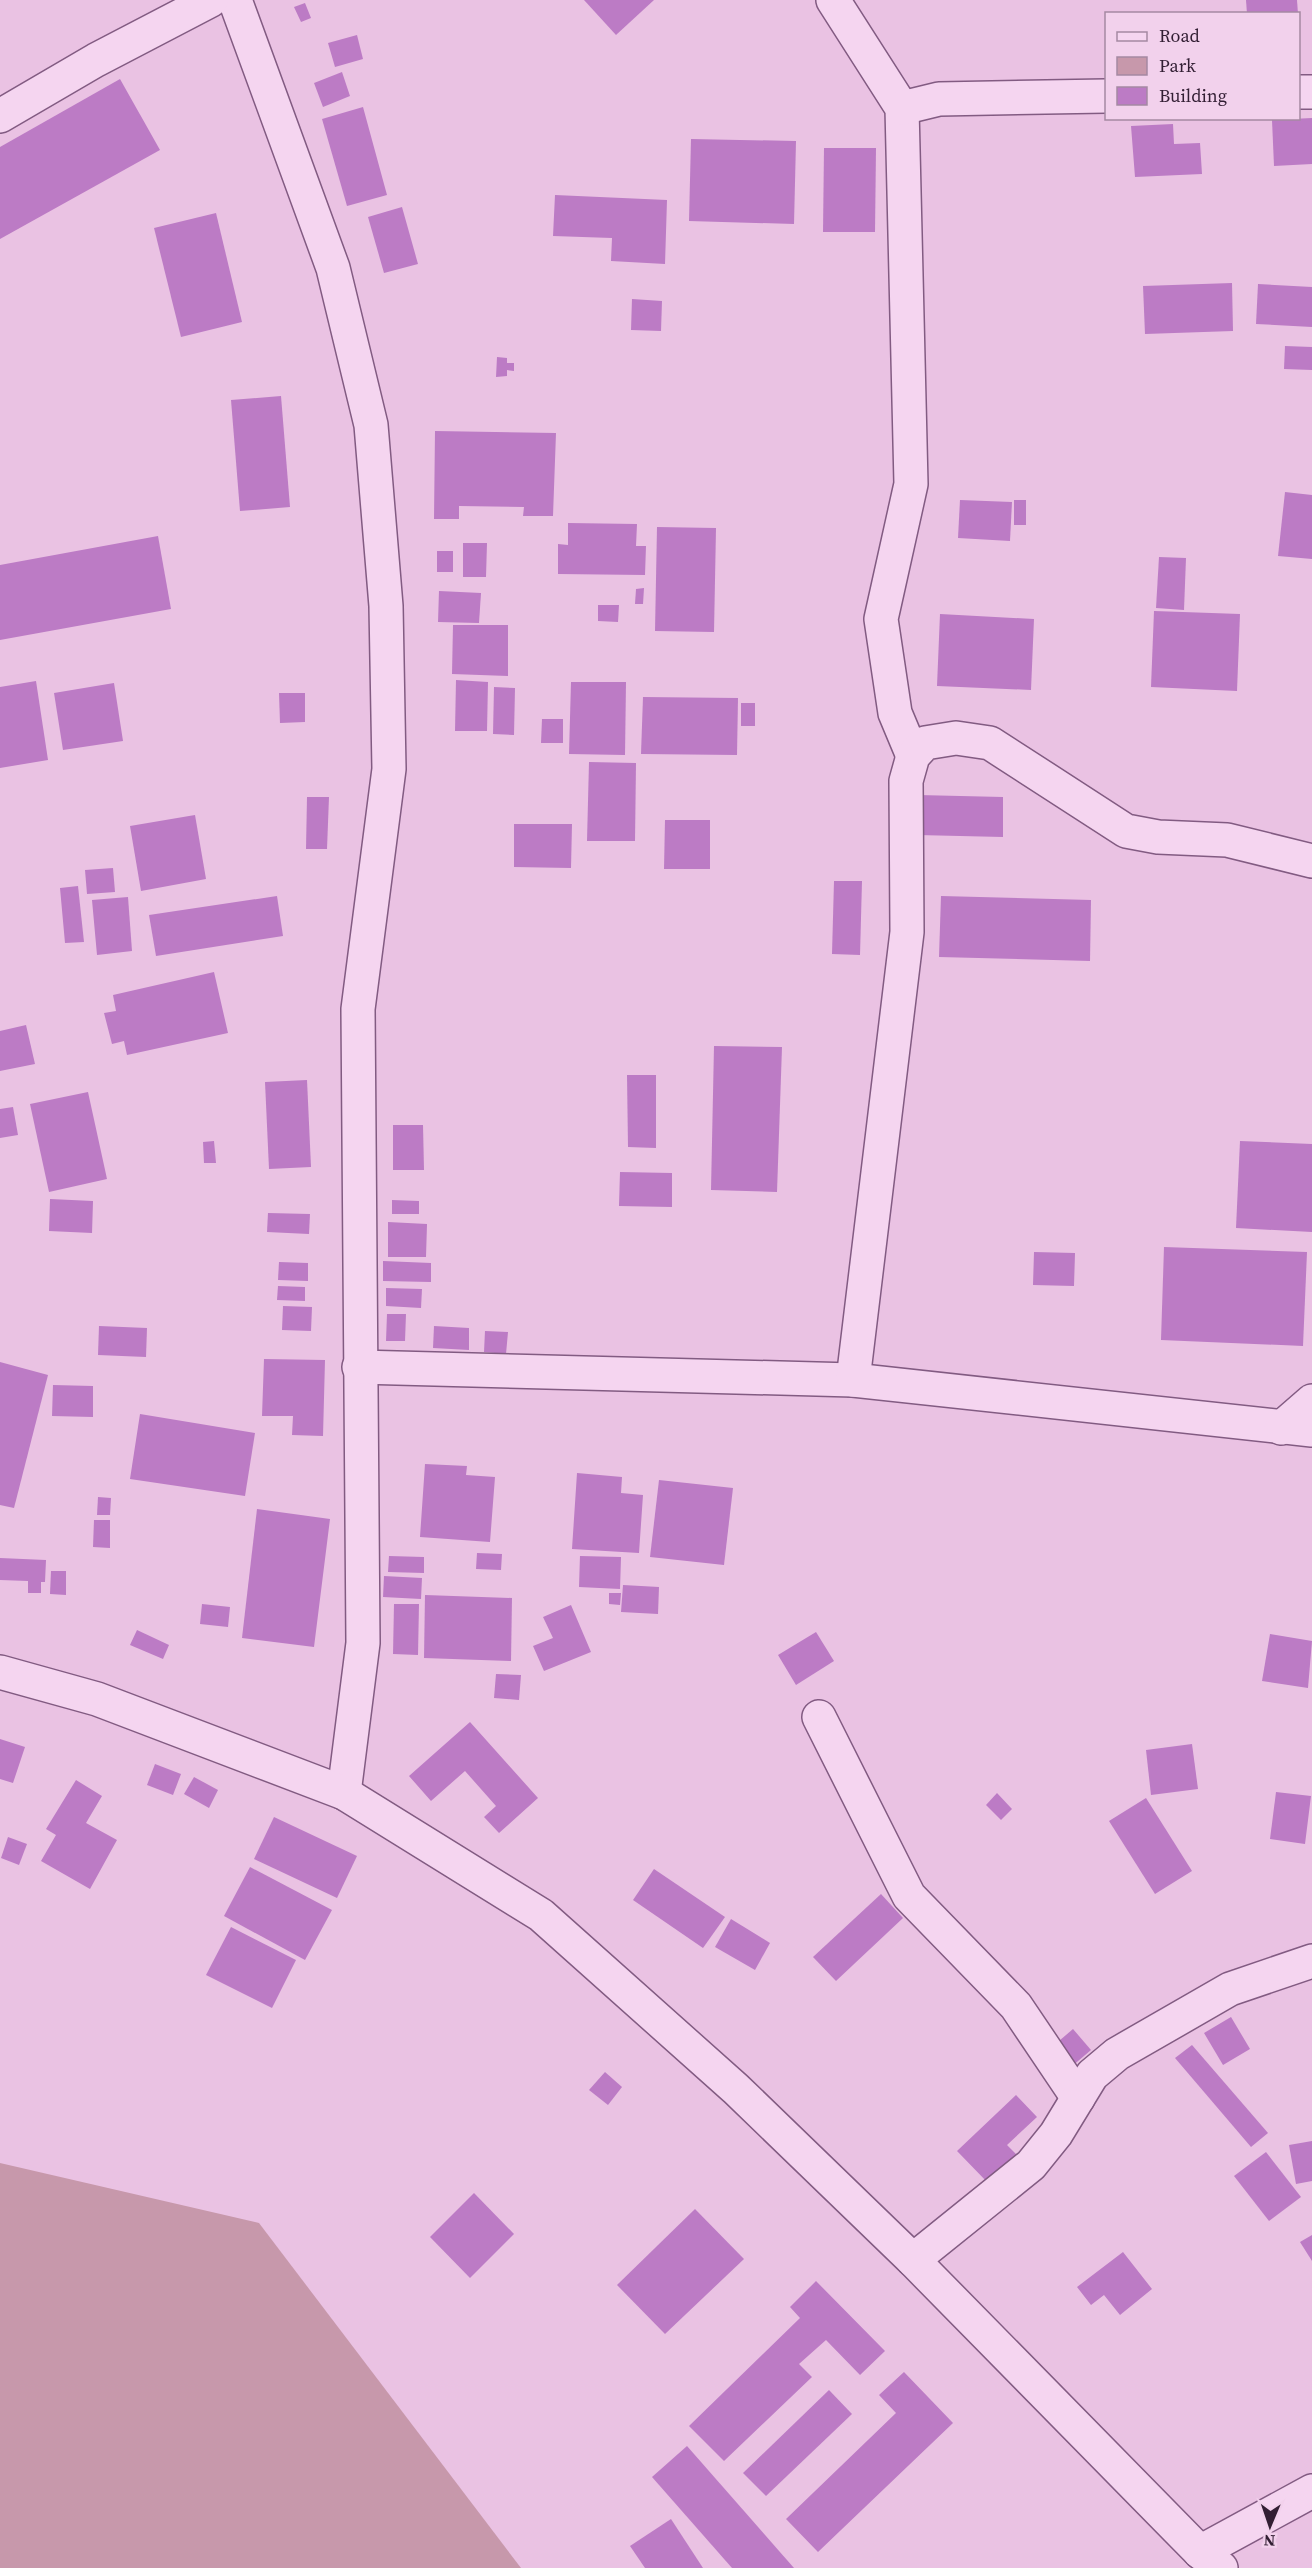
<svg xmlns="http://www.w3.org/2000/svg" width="1312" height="2568" font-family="'Source Serif 4',serif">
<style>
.green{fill:#c798ab}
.building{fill:#bc7bc5}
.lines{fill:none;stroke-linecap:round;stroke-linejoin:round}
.minor-casing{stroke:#825b82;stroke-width:36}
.tertiary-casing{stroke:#825b82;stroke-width:36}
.minor{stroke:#f5d5f0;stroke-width:33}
.tertiary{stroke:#f5d5f0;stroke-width:33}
</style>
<rect width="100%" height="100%" fill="#eac2e3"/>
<!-- green -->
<polygon class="green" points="0,2163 259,2223 521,2568 0,2568"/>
<!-- building -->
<g class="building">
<polygon points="584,0 654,0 616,35"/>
<polygon points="1246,0 1297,0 1298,14 1247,14"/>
<polygon points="305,3 311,18 301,22 294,7"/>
<polygon points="357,35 363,59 335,67 328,43"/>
<polygon points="342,72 350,96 323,107 314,83"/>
<polygon points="120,79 160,150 0,239 0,147"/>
<polygon points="363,107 387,195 347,206 322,119"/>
<polygon points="1312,118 1312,164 1274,166 1272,120"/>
<polygon points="1173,124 1174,144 1200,143 1202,174 1135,177 1131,126"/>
<polygon points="691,139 796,141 794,224 689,221"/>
<polygon points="824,148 876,148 875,232 823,232"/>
<polygon points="555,195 667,200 665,264 611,261 612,238 553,236"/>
<polygon points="402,207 418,264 384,273 368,217"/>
<polygon points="216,213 242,322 181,337 154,228"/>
<polygon points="1232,283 1233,331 1145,334 1143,286"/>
<polygon points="1258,284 1312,287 1312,327 1256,324"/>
<polygon points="632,299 662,301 661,331 631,330"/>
<polygon points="1285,346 1312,347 1312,370 1284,369"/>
<polygon points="497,357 507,358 507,363 514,363 514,371 507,370 507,376 496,377"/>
<polygon points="281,396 290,507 240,511 231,400"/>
<polygon points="435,431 556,433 553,516 523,516 524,507 459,506 459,519 434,519"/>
<polygon points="1285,492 1312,495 1312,559 1278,556"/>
<polygon points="960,500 1012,502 1010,541 958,538"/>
<rect x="1014" y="500" width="12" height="25"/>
<polygon points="568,523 637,524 636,546 646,546 645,575 558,574 558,544 568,545"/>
<polygon points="657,527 716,528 714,632 655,631"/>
<polygon points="158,536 171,609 0,640 0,565"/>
<polygon points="463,543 487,543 486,577 463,577"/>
<rect x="437" y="551" width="16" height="21"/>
<polygon points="1159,557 1186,558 1184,610 1156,608"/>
<polygon points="644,588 643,604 635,604 636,589"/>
<polygon points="439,591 481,593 479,623 438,622"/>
<polygon points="598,605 619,605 618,622 598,621"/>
<polygon points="1154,611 1240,614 1237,691 1151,687"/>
<polygon points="940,614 1034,619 1031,690 937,686"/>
<polygon points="453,625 508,625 508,676 452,674"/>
<polygon points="456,680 488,682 487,731 455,731"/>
<polygon points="36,681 48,760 0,768 0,687"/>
<polygon points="571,682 626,682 625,755 569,754"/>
<polygon points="114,683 123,741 63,750 54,693"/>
<polygon points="494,687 515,688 514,735 493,734"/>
<polygon points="279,693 305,693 305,722 280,723"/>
<polygon points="643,697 738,698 737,755 641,754"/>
<rect x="741" y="703" width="14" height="23"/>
<polygon points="542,719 563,719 563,743 541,743"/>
<polygon points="589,762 636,763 635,841 587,841"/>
<polygon points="918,795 1003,797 1003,837 917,835"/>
<polygon points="307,797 329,797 327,849 306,849"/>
<polygon points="195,815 206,879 141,891 130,826"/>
<polygon points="665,820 710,820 710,869 664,869"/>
<polygon points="514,824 572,824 571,868 514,867"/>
<polygon points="113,868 115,892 87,894 85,870"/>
<polygon points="834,881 862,881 860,955 832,954"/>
<polygon points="78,886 84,942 65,943 60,888"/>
<polygon points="277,896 283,936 156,956 149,915"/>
<polygon points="941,896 1091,900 1090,961 939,957"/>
<polygon points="128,897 132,951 97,955 92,900"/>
<polygon points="214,972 228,1033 127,1055 124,1041 112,1044 104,1013 116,1011 113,995"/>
<polygon points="26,1025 35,1064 0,1071 0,1031"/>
<polygon points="714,1046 782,1047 777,1192 711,1190"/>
<polygon points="627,1075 656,1075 656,1148 628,1147"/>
<polygon points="307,1080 311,1167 269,1169 265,1082"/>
<polygon points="88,1092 107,1179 49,1192 30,1104"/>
<polygon points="13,1107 18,1135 0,1138 0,1109"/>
<polygon points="393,1125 423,1125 424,1170 393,1170"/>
<polygon points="214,1141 216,1163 204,1163 203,1142"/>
<polygon points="1240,1141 1312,1144 1312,1232 1236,1228"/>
<polygon points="620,1172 672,1173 672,1207 619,1206"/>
<polygon points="50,1199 93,1201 92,1233 49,1231"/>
<polygon points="392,1200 419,1201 419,1214 392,1214"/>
<polygon points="268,1213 310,1214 309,1234 267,1232"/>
<polygon points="388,1222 427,1224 426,1257 388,1257"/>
<polygon points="1164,1247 1307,1252 1303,1346 1161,1340"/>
<polygon points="1034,1252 1075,1253 1074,1286 1033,1285"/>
<polygon points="383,1261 431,1263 431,1282 383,1281"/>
<polygon points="279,1262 308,1263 308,1281 278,1280"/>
<polygon points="278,1286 305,1287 305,1301 277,1300"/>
<polygon points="386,1288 422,1289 421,1308 386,1306"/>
<polygon points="283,1306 312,1307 311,1331 282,1330"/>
<polygon points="387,1314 406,1314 405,1341 386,1341"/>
<polygon points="99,1326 147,1328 146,1357 98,1355"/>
<polygon points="434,1326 469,1328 469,1350 433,1348"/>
<polygon points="485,1331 508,1332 506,1354 484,1352"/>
<polygon points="264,1359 325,1360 323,1436 292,1435 293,1416 262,1416"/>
<polygon points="0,1362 48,1375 14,1508 0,1505"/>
<polygon points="53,1385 93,1386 93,1417 52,1416"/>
<polygon points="140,1414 255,1433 245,1496 130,1479"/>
<polygon points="425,1464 467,1466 466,1475 495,1477 490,1542 420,1537"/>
<polygon points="577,1473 622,1477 621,1493 643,1495 639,1553 572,1549"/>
<polygon points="659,1480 733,1488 724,1565 650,1557"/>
<polygon points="98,1497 111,1498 110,1515 97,1515"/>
<polygon points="257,1509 330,1519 314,1647 242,1638"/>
<polygon points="94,1520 110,1520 110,1548 93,1547"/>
<polygon points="477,1553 502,1554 501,1570 476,1569"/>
<polygon points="389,1556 424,1557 424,1573 388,1572"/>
<polygon points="580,1556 621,1557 620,1589 579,1587"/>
<polygon points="0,1558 46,1560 45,1582 41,1582 41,1593 28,1593 28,1581 0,1580"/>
<polygon points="51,1571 66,1571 66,1595 50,1594"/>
<polygon points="384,1576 422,1578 421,1599 383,1597"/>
<polygon points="623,1585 659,1587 658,1614 621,1612"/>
<polygon points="609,1593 621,1593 620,1605 609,1604"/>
<polygon points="425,1595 512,1598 511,1661 424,1658"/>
<polygon points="202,1604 230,1607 228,1627 200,1624"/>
<polygon points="394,1604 419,1604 418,1655 393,1654"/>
<polygon points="571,1605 591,1652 544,1671 533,1646 553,1638 543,1617"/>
<polygon points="137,1630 169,1645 163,1659 130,1645"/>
<polygon points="816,1632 834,1661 796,1685 778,1655"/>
<polygon points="1270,1634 1312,1641 1308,1688 1262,1681"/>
<polygon points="496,1674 521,1675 519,1700 494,1698"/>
<polygon points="470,1722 538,1798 499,1833 484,1817 496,1806 465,1771 431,1801 409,1776"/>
<polygon points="0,1739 25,1747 13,1783 0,1779"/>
<polygon points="1192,1744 1198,1789 1151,1795 1146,1750"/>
<polygon points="155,1764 181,1774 173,1795 147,1785"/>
<polygon points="194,1777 218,1790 209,1808 184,1794"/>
<polygon points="76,1780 102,1796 86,1823 117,1840 90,1889 41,1861 56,1835 46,1829"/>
<polygon points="1276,1792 1311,1796 1305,1844 1270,1839"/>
<polygon points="997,1793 1012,1809 1001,1820 986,1805"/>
<polygon points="1146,1798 1192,1871 1155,1894 1109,1821"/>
<polygon points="274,1817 357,1856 337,1898 254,1859"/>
<polygon points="8,1837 27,1844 19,1865 1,1858"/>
<polygon points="250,1867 332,1910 305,1960 224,1916"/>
<polygon points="654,1869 725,1917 703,1948 633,1900"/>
<polygon points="881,1894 903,1918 836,1981 813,1957"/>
<polygon points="731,1919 770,1943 755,1970 715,1947"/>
<polygon points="231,1927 296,1960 272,2008 206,1975"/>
<polygon points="1231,2017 1250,2049 1223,2065 1204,2033"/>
<polygon points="1073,2029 1091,2050 1071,2067 1052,2047"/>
<polygon points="1192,2045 1268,2133 1251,2147 1175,2058"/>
<polygon points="605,2072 622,2087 608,2105 589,2090"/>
<polygon points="1016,2095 1037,2117 1007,2145 1018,2156 989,2184 957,2151"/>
<polygon points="1312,2141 1312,2181 1296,2184 1289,2145"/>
<polygon points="1266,2152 1301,2197 1269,2221 1234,2176"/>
<polygon points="474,2193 514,2234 470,2278 430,2237"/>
<polygon points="695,2209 744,2259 665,2334 617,2285"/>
<polygon points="1312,2235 1312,2261 1300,2242"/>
<polygon points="1123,2252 1152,2289 1120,2315 1104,2295 1091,2305 1077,2287"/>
<polygon points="816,2281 885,2351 860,2375 826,2340 799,2364 812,2377 724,2461 689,2426 800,2318 790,2307"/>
<polygon points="904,2372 953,2423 818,2552 786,2519 896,2413 879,2395"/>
<polygon points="829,2390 852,2414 766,2496 743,2473"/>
<polygon points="687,2446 794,2568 732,2568 652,2477"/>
<polygon points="671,2519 703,2568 645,2568 630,2546"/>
</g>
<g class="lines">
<defs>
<g id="minor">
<polyline points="235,0 333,268 371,425 386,606 389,769 358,1009 363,1643 344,1793"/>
<polyline points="833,0 902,108 911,484 881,619 895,713 913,756"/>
<polyline points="1298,92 1312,92"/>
<polyline points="902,108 939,99 1106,96"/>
<polyline points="0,116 96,60 211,0"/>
<polyline points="359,1367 853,1380 1312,1430"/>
<polyline points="853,1380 907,932 906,781 913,756 925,743 956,738 990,743 1126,831 1158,837 1227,840 1312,861"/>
<polyline points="1281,1428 1312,1401"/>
<polyline points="819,1717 909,1896 1016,2006 1078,2098"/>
<polyline points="913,2260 1031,2165 1056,2134 1092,2075 1117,2054 1230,1989 1312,1961"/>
<polyline points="1200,2552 1312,2491"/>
</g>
<polyline id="tertiary" points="0,1672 97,1699 344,1793 541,1915 736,2089 913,2260 1200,2552 1221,2568"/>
</defs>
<!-- minor casing -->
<use href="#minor" class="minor-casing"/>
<!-- tertiary casing -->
<use href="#tertiary" class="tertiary-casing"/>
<!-- minor -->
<use href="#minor" class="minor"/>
<!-- tertiary -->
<use href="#tertiary" class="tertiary"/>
</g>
<!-- legend -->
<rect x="1105" y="12" width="195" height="108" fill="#f2d1ec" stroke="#a589a2" stroke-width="1.5"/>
<rect x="1117" y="32" width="30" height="9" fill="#f5d5f0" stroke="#a589a2" stroke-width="1.5"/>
<text x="1159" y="42" font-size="18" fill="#321e33">Road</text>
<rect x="1117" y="57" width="30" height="18" fill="#c798ab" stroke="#a589a2" stroke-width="1.5"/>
<text x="1159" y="72" font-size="18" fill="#321e33">Park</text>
<rect x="1117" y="87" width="30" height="18" fill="#bc7bc5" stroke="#a589a2" stroke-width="1.5"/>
<text x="1159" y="102" font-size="18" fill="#321e33">Building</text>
<!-- north arrow -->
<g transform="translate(1270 2526) rotate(182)" stroke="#f2d1ec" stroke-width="4.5" paint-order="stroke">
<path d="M0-4.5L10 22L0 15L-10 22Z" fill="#321e33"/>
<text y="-9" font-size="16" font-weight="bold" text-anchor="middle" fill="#321e33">N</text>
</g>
</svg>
